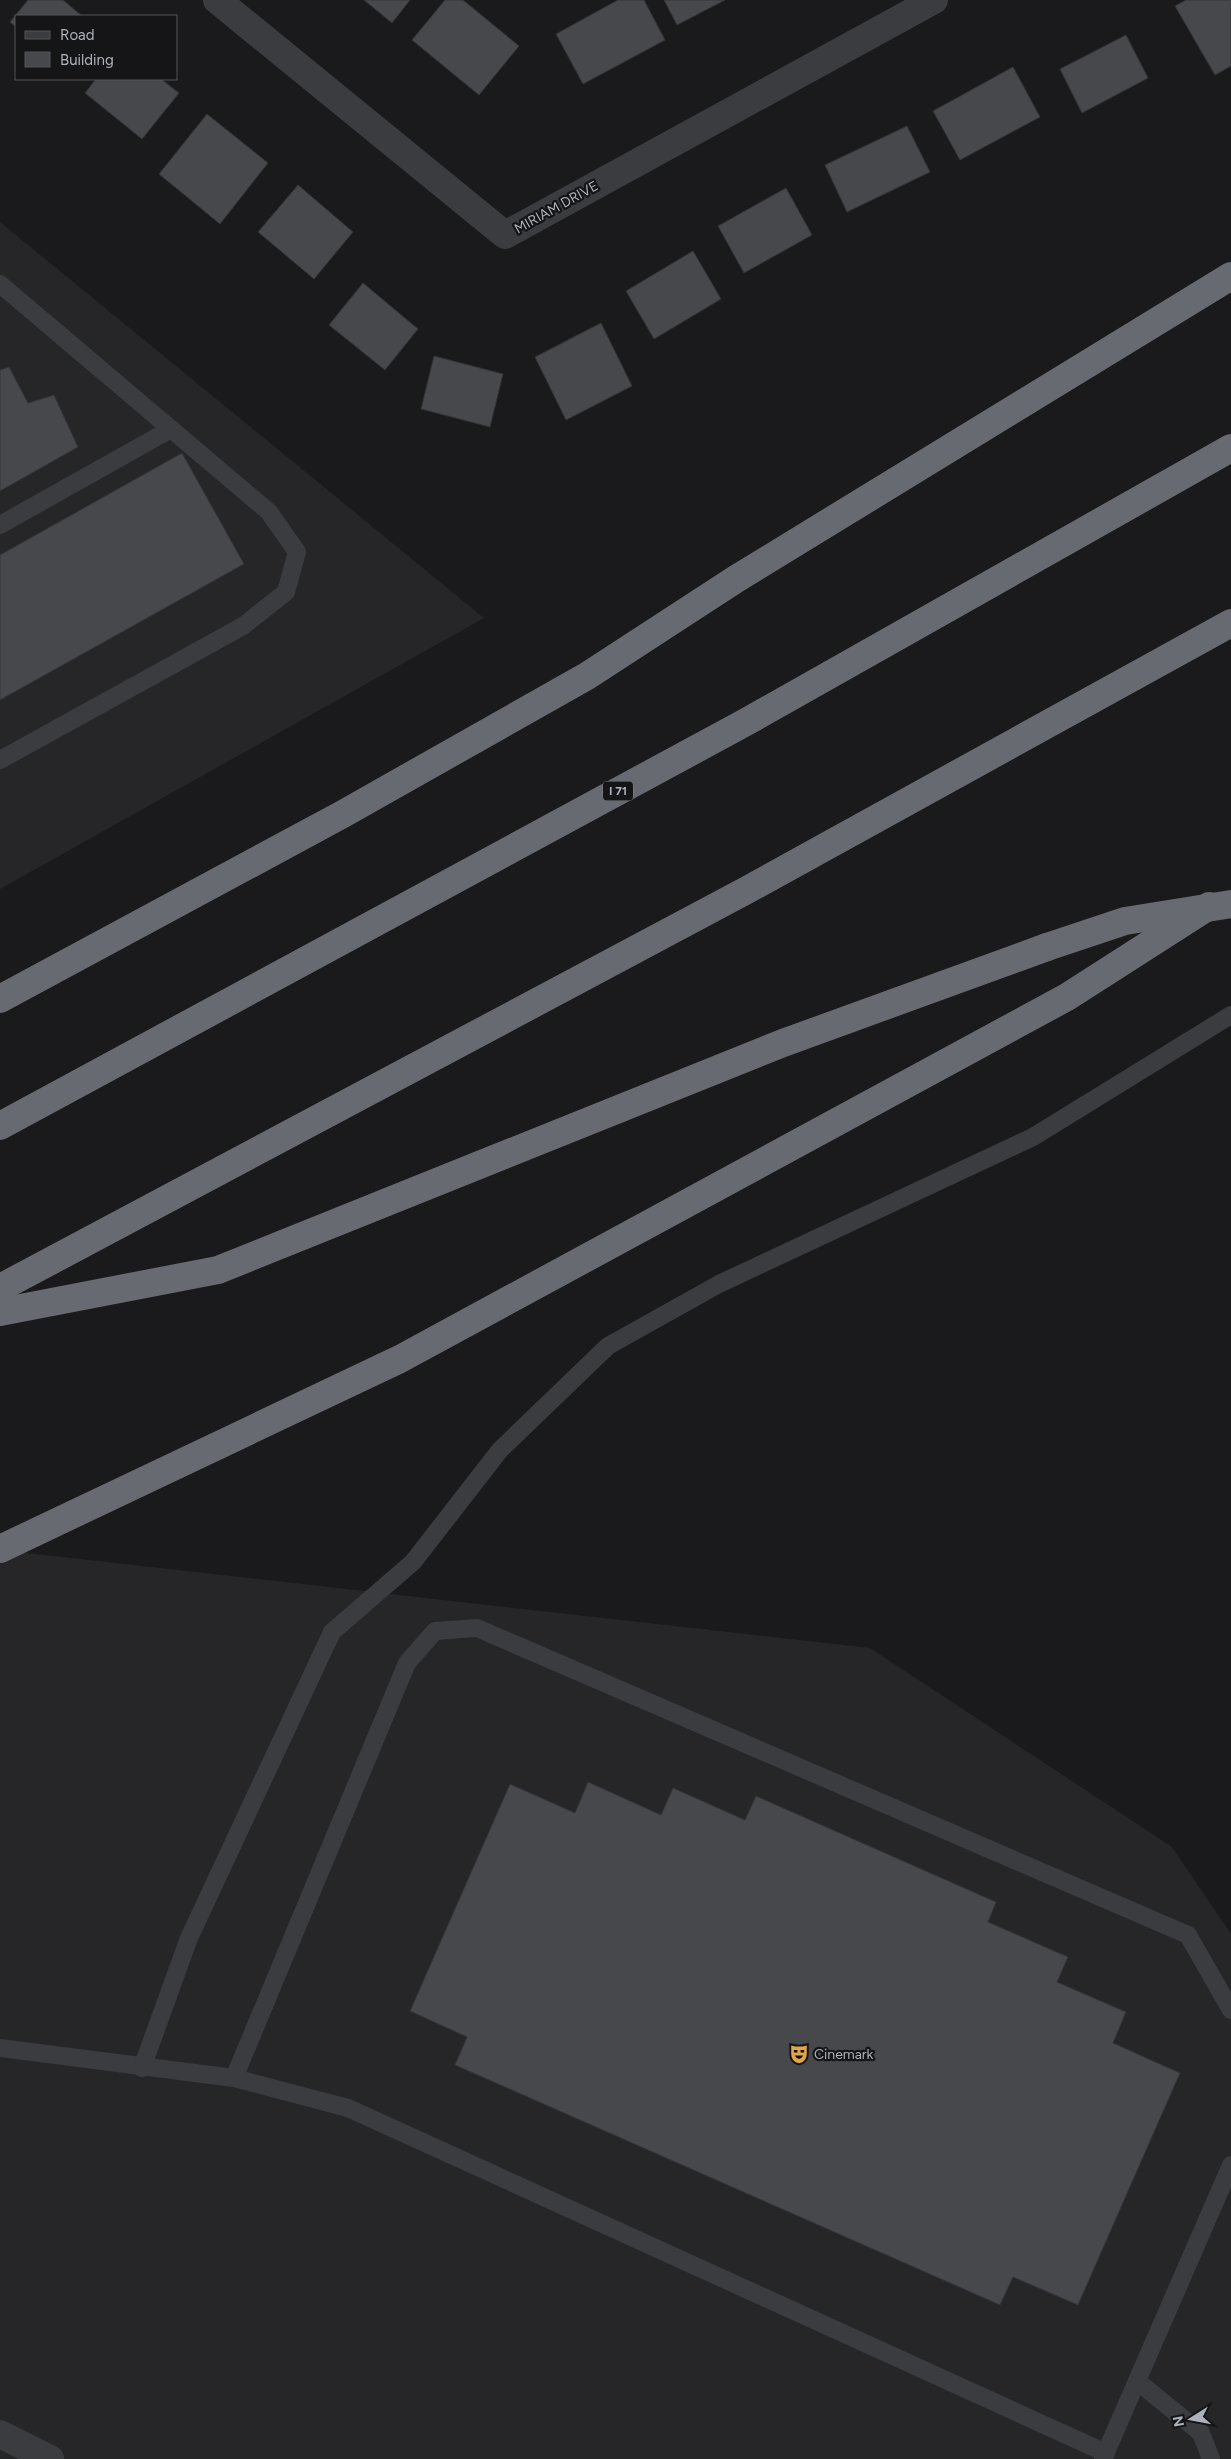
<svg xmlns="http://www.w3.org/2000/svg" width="1231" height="2459" font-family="Figtree,sans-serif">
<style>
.built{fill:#262629}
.building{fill:#47484c;stroke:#343438}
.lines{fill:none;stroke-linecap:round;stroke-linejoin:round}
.lane{stroke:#3b3c40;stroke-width:18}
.street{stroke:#3b3c40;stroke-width:28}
.highway{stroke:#676b71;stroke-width:28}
.highway-bridge{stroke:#676b71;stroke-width:28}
.labels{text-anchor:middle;stroke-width:4.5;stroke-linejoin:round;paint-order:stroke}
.shield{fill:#151517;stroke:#7f8389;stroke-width:1}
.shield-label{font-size:12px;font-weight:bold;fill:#adb2ba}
.street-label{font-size:14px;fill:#adb2ba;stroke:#151517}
.poi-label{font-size:14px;fill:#adb2ba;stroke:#151517;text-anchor:start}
</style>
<rect width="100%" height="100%" fill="#1a1a1c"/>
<!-- built -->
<g class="built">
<polygon points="0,222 484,618 0,889"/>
<polygon points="0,1550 870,1648 1172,1847 1231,1934 1231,2459 0,2459"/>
</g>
<!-- building -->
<g class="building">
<polygon points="28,0 63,0 82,16 16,16 16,27 10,22"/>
<polygon points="364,0 410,0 392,23"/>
<polygon points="445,0 463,0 519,46 479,95 412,40"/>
<polygon points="618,0 644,0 665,40 583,84 556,34"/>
<polygon points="664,0 725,0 677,25"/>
<polygon points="1186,0 1231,0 1231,66 1215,75 1175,6"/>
<polygon points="1126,35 1148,78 1082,113 1060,69"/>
<polygon points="1013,67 1040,117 960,160 933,111"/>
<polygon points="96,79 161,79 179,93 142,139 85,93"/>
<polygon points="207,114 268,163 220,224 159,174"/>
<polygon points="907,126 930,172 847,212 825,165"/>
<polygon points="298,185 353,232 314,279 258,232"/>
<polygon points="786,188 812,235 744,273 718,226"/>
<polygon points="693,251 721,299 654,339 626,291"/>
<polygon points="363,283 418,329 385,370 329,325"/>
<polygon points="601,323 632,386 566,420 535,357"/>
<polygon points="434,356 503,374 490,427 421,409"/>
<polygon points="9,367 28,403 54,395 78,447 0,491 0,370"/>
<polygon points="182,453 244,564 0,700 0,555"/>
<polygon points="588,1782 661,1815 673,1788 745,1820 756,1796 996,1902 988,1922 1068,1957 1057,1982 1126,2012 1113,2043 1180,2073 1078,2305 1013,2277 1000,2305 455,2065 467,2037 410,2011 510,1784 575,1813"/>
</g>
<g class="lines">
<!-- lane -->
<g class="lane">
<polyline points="0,284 269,512 297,552 286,592 243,626 0,760"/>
<polyline points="0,525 171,429"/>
<polyline points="0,2048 234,2078 348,2108 1106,2453"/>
<polyline points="142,2068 189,1938 332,1632 413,1562 500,1450 608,1346 719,1284 1033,1137 1231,1015"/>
<polyline points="234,2078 407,1663 435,1631 477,1628 1188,1935 1231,2010"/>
<polyline points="1137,2381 1201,2433 1211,2459"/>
<polyline points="1103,2459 1231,2165"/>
</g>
<!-- street -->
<g class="street">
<polyline points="217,0 505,235 934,0"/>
<polyline points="0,2434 50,2459"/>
</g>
<!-- highway -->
<g class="highway">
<polyline points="0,999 343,814 587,676 736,579 1231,276"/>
<polyline points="0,1126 746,722 1231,448"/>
<polyline points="0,1288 747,890 1231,623"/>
<polyline points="0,1312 218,1270 783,1043 1047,947"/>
<polyline points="0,1549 400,1359 1067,997 1209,906"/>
</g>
<!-- highway-bridge -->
<polyline class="highway-bridge" points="1047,947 1125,921 1231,904"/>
</g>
<!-- icons -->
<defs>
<symbol id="theatre-bare" viewBox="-9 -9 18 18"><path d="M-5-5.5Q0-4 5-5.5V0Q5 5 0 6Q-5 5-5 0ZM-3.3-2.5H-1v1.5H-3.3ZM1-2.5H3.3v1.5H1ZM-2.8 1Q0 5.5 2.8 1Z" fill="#e3a54a" stroke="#151517" stroke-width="2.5" paint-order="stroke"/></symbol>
</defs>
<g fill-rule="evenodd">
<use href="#theatre-bare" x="785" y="2040" width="28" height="28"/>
</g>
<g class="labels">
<!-- shield labels -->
<rect class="shield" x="603" y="781.5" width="30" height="19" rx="4"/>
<g class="shield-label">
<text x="618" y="795">I 71</text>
</g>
<!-- street labels -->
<g class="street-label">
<text transform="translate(556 207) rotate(-29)" y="5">MIRIAM DRIVE</text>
</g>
<!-- poi labels -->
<g class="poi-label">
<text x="814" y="2059">Cinemark</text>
</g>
</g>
<!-- legend -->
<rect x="15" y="15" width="162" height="65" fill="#151517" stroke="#525458"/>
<rect x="25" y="31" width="25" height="8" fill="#3b3c40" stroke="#525458"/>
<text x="60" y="40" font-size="15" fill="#adb2ba">Road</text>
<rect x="25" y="52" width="25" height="15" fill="#47484c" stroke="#525458"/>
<text x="60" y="65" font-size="15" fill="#adb2ba">Building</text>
<!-- north arrow -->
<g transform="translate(1191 2419) rotate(259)" stroke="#151517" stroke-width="4" paint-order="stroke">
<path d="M0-4L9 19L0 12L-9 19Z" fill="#adb2ba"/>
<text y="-8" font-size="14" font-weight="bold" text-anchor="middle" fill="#adb2ba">N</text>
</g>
</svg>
